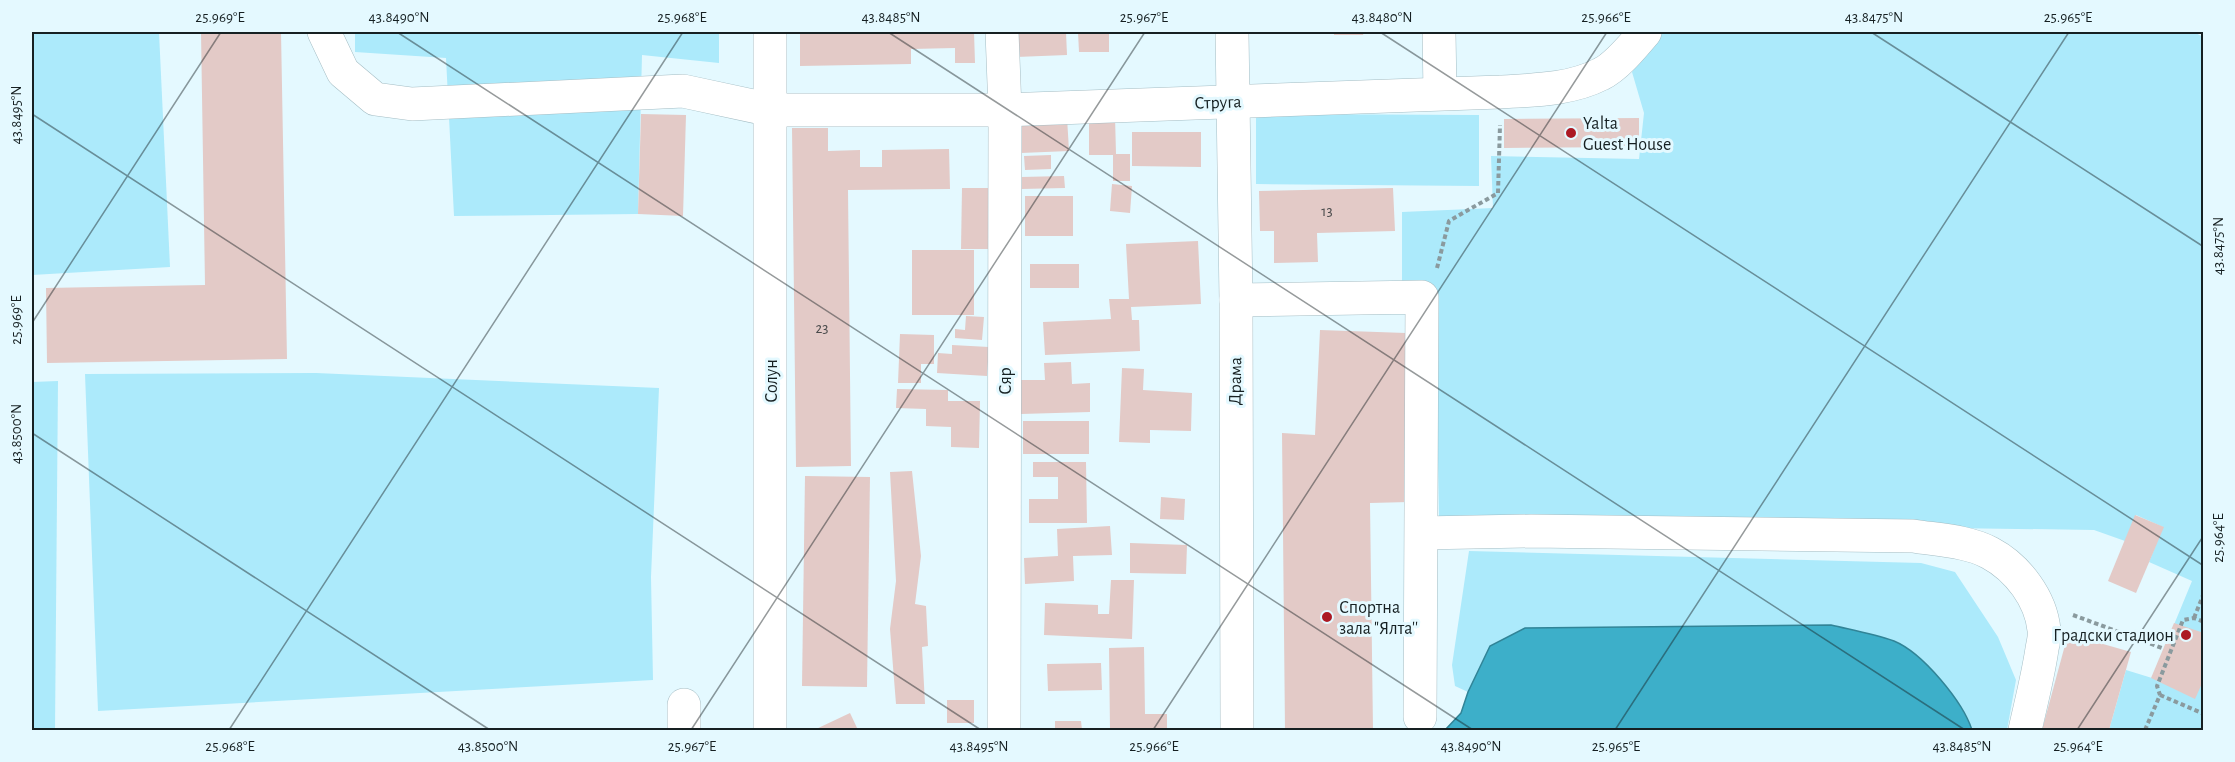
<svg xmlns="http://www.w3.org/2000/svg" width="2235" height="762" font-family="'Alegreya Sans',sans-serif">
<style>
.green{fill:#aceafb}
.water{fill:#3dafc9;stroke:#318497;stroke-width:1.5}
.building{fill:#e3cac7}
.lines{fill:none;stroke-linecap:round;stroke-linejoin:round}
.minor-casing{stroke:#a4bdc4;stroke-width:34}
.path{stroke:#8a9a9e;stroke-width:4;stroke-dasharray:4.5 3;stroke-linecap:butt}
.minor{stroke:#fff;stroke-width:33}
.ticks{fill:none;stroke:#162022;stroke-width:1.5;stroke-opacity:0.45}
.poi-dot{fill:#ac1923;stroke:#e4f9ff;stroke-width:2}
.labels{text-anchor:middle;stroke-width:6;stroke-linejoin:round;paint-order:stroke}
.number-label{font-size:15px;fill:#494a4b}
.street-label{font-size:18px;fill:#162022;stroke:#e4f9ff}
.poi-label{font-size:18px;fill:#162022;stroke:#e4f9ff;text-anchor:start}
.neatline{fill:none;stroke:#162022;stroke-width:2}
.ticks-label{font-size:15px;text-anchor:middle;fill:#162022}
</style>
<rect width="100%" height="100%" fill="#e4f9ff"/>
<!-- green -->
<g class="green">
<polygon points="32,32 159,32 170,267 32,275"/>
<polygon points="355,32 719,32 719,63 642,55 638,214 454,216 446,58 355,52"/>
<polygon points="1661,32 2194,32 2203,37 2203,730 2109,730 2126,670 2152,678 2192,581 2149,562 2163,527 2136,515 2125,541 2094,530 1743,525 1439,516 1435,294 1402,293 1402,212 1493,208 1491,156 1639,159 1644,113 1632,72"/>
<polygon points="1256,114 1479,115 1479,186 1256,184"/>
<polygon points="316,373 659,388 651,577 653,680 98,711 85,374"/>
<polygon points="58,381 55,730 32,730 32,382"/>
<polygon points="1469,551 1921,563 1955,572 1998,637 2016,680 2007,730 1972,730 1968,718 1930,667 1896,642 1831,625 1525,628 1490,646 1468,692 1455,686 1452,665"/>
</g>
<!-- water -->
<path class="water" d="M1831,625C1852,630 1874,634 1894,641C1923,653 1963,702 1972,730H1445L1461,713L1468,692L1490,646L1525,628Z"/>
<!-- building -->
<g class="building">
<polygon points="201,32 281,32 287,359 47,363 46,288 205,285"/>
<polygon points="800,32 974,32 975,63 955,63 955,48 911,49 911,64 800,66"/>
<polygon points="1014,32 1066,32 1067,55 1016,57"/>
<polygon points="1078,32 1109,32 1109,52 1079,52"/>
<polygon points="1334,32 1364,32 1363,35 1334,35"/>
<polygon points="641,114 686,115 683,216 638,214"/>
<polygon points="1089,116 1115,116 1116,154 1130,154 1130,181 1113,181 1113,155 1089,155"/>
<polygon points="1067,117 1069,151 1021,153 1018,121"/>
<polygon points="1639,118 1639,147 1504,148 1504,119"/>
<polygon points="792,128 828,128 828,151 860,150 860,167 882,167 882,150 949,149 950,189 848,190 851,466 796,467"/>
<polygon points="1132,132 1201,132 1201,167 1132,166"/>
<polygon points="1051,155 1051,169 1025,170 1024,156"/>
<polygon points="1064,176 1065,188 1021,189 1021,177"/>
<polygon points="1112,184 1132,186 1130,213 1110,211"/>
<polygon points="962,188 991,188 990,249 961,249"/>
<polygon points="1393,188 1395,231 1317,233 1318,262 1274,263 1274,231 1260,231 1259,191"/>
<rect x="1025" y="196" width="48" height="40"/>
<polygon points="1198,241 1201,304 1131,307 1132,320 1139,320 1140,351 1045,355 1043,322 1111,319 1109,299 1129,299 1126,244"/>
<rect x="912" y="250" width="62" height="65"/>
<rect x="1030" y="264" width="49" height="24"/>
<polygon points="966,316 984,317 982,340 955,338 955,329 965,330"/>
<polygon points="1320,330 1406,333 1409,502 1370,503 1373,730 1285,730 1282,433 1315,435"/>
<polygon points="900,334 934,335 934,364 921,364 921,383 898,383"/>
<polygon points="952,345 989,347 987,376 937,373 938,353 952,354"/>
<polygon points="1071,362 1072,384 1090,383 1090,412 1021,414 1021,380 1045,380 1044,363"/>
<polygon points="1122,368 1144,369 1143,390 1192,393 1191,431 1150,430 1150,443 1119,442"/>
<polygon points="897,389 948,390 948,401 980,401 979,448 951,447 951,427 926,426 926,409 896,408"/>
<rect x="1023" y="421" width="66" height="33"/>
<polygon points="1033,462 1086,462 1087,523 1029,523 1029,499 1058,499 1058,477 1033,477"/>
<polygon points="912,471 921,556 915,604 926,606 928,646 922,647 925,704 896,704 890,629 896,581 890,472"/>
<polygon points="805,476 870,477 867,687 802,686"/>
<polygon points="1161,497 1185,499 1184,520 1160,519"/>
<polygon points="2135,515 2164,527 2136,593 2108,581"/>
<polygon points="1110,526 1112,555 1073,556 1074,581 1025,584 1024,558 1058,556 1057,529"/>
<polygon points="1130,543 1187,545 1186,574 1130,573"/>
<polygon points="1111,580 1134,580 1132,639 1044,635 1045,603 1098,605 1098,614 1109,614"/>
<polygon points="2174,623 2204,633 2204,679 2195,699 2151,678"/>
<polygon points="2068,634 2131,652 2109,730 2042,730"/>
<polygon points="1144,647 1145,714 1167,714 1167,730 1110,730 1109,648"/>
<polygon points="1101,663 1102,690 1048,691 1047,664"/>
<rect x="947" y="700" width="27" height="23"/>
<polygon points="850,713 858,730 814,730"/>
<polygon points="1055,721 1081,721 1082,730 1055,730"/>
</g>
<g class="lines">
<defs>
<g id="minor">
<path d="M324,32L343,72L375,99L412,104L683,91L771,110H1005L1500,92C1534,90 1570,90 1601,74C1616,67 1634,45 1645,32"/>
<polyline points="770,32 770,730"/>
<polyline points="1002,32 1005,110 1004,730"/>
<polyline points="1232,32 1236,300 1237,730"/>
<polyline points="1439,32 1440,93"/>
<polyline points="1236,300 1422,297 1420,717"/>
<path d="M1422,533L1531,531L1913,536C1938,540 1968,541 1990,553C2018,568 2041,599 2044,630C2045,636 2043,643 2042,649C2038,676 2031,703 2025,730"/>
<polyline points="684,730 684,705"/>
</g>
</defs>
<!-- minor casing -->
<use href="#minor" class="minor-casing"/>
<!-- path -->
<g class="path">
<polyline points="1437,268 1449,221 1498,193 1500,125"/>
<polyline points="2073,615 2162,648"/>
<polyline points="2194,618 2204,593"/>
<polyline points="2160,695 2204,714"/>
<polyline points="2145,730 2160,695 2157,686 2159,681 2183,620 2194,618 2204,622"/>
</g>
<!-- minor -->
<use href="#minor" class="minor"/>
</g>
<!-- ticks -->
<path class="ticks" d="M397,32L1473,730M888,32L1965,730M1380,32L2204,566M1871,32L2204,247M32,114L981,730M32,323L221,32M32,433L490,730M229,730L683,32M691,730L1145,32M1153,730L1607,32M1615,730L2069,32M2077,730L2204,535"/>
<!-- markers -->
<g class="poi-dot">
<circle cx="1571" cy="133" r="6"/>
<circle cx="1327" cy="617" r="6"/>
<circle cx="2186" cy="635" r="6"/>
</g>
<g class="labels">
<!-- number labels -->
<g class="number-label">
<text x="1327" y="216">13</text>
<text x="822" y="333">23</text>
</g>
<!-- street labels -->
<g class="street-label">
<text transform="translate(1218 102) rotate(-2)" y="6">Струга</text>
<text transform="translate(771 381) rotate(-90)" y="6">Солун</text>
<text transform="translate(1005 381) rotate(-90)" y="6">Сяр</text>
<text transform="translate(1235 381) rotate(-89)" y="6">Драма</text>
</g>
<!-- poi labels -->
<g class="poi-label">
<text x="1583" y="129">Yalta<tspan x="1583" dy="21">Guest House</tspan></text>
<text x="1339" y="613">Спортна<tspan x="1339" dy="21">зала "Ялта''</tspan></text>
<text x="2174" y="641" text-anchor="end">Градски стадион</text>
</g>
</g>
<!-- border -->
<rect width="2235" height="762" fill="none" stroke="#e4f9ff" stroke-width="66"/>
<rect x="33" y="33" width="2169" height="696" class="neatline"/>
<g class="ticks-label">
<text x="220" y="22">25.969°E</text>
<text x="399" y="22">43.8490°N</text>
<text x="682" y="22">25.968°E</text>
<text x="891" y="22">43.8485°N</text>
<text x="1144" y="22">25.967°E</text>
<text x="1382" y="22">43.8480°N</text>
<text x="1606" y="22">25.966°E</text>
<text x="1874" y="22">43.8475°N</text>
<text x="2068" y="22">25.965°E</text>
<text transform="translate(16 115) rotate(-90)" y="5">43.8495°N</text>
<text transform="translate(2218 246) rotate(-90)" y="5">43.8475°N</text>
<text transform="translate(16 320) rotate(-90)" y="5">25.969°E</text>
<text transform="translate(16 434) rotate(-90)" y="5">43.8500°N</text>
<text transform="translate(2218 538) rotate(-90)" y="5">25.964°E</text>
<text x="230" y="751">25.968°E</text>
<text x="488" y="751">43.8500°N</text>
<text x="692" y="751">25.967°E</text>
<text x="979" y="751">43.8495°N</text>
<text x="1154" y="751">25.966°E</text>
<text x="1471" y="751">43.8490°N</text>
<text x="1616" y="751">25.965°E</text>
<text x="1962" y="751">43.8485°N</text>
<text x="2078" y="751">25.964°E</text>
</g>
</svg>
